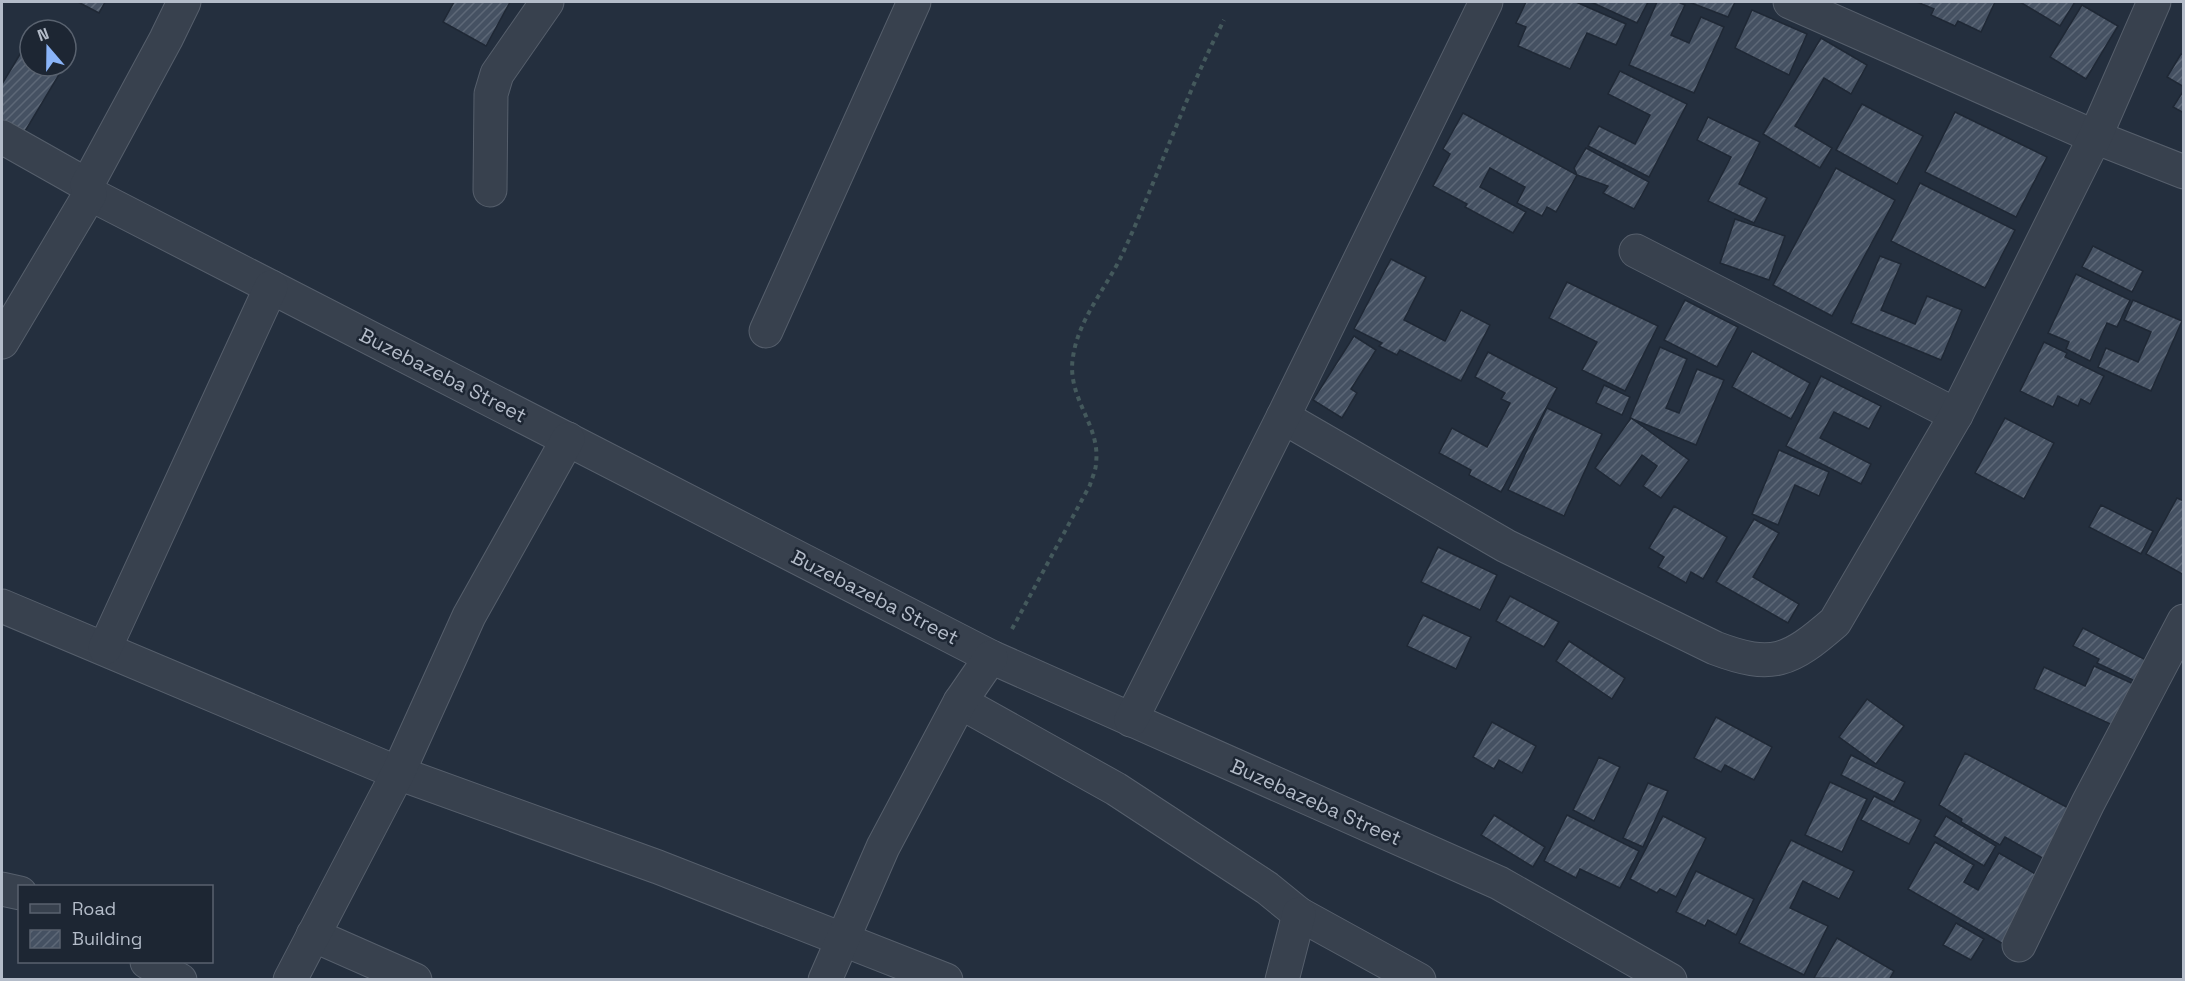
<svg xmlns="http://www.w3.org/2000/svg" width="2185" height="981" font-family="'Space Grotesk',sans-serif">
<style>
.building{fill:url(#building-hatch);stroke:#1f2835;stroke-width:1.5}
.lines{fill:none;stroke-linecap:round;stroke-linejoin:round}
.minor-casing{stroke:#565f6c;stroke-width:35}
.path{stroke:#44595c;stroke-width:4;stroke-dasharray:4.5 4.5;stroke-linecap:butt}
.minor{stroke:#38414e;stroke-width:33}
.labels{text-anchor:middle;stroke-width:5;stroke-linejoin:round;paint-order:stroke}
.street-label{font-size:20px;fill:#b4bcc9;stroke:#1d2633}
</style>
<defs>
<pattern id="building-hatch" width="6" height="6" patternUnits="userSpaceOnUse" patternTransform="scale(1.5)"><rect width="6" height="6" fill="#455162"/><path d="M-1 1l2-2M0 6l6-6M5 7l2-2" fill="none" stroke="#5d6877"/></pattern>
</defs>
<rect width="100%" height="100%" fill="#242f3e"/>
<!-- building -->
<g class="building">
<polygon points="78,2 105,2 99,13"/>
<polygon points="454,2 510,2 486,46 443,22"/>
<polygon points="1526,2 1576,2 1626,24 1616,45 1587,33 1570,69 1518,46 1526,27 1516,23"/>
<polygon points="1591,2 1648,2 1637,23"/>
<polygon points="1657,2 1678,2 1685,5 1671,35 1689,43 1701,17 1724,27 1694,93 1629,65"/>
<polygon points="1689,2 1735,2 1728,17"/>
<polygon points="1917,2 1995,2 1981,32 1958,21 1955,26 1931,15 1934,9"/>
<polygon points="2020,2 2075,2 2060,26"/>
<polygon points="2082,5 2118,26 2086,79 2050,57"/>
<polygon points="1752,10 1807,34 1789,75 1735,48"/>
<polygon points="1821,38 1867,65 1851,94 1824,78 1795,126 1832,148 1820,168 1763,134"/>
<polygon points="22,51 30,56 30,66 47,66 60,73 21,138 2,127 2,84"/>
<polygon points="2181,54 2184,55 2184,87 2167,77"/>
<polygon points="1620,71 1687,104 1649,177 1588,146 1599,126 1635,144 1650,115 1608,94"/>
<polygon points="2184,90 2184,113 2173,107"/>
<polygon points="1862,104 1923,136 1897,184 1836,150"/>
<polygon points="1955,112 2047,157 2016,217 1925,172"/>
<polygon points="1463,113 1577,175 1556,212 1547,207 1542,216 1517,203 1525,187 1490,168 1480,187 1526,212 1513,233 1465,207 1467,204 1433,186 1450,154 1443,149"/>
<polygon points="1708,117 1760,142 1739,184 1767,198 1754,223 1708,201 1731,157 1697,140"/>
<polygon points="1586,148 1649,182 1634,209 1603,193 1608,186 1577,175 1574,168"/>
<polygon points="1836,168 1895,200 1832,316 1773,285"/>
<polygon points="1920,183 2015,230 1985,288 1891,241"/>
<polygon points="1735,219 1785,236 1769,280 1720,263"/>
<polygon points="2093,246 2143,271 2132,292 2082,267"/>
<polygon points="1880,256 1901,264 1881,310 1915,324 1927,296 1962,310 1941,360 1851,323"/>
<polygon points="1391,259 1426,277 1404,320 1445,341 1461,310 1490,325 1461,381 1400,350 1397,355 1379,346 1382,343 1354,329"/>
<polygon points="2076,274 2130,300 2117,327 2107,323 2090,361 2066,349 2069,342 2048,333"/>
<polygon points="1567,282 1658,326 1625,391 1582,370 1597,342 1549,318"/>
<polygon points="1685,300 1738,327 1717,367 1664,340"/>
<polygon points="2133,300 2182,321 2151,391 2098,367 2106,348 2138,362 2151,332 2124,320"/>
<polygon points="1354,336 1376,350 1351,389 1357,393 1342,418 1313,400"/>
<polygon points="2044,342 2067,353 2065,357 2104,376 2090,404 2081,399 2078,406 2058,396 2053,407 2020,391"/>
<polygon points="1660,347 1687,359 1666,408 1679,413 1697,369 1724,380 1696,445 1630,418"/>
<polygon points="1752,351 1810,383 1791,419 1732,387"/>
<polygon points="1488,352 1557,388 1501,492 1469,475 1471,470 1439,453 1452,428 1487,447 1510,403 1501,399 1505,393 1475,377"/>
<polygon points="1821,376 1881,406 1869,429 1834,412 1820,438 1871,464 1861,484 1786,446"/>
<polygon points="1604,385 1630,397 1622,415 1596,403"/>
<polygon points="1547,408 1602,434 1564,516 1508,490"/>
<polygon points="1631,418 1689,460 1661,498 1643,486 1657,466 1642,455 1620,486 1595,468"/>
<polygon points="2005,418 2054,443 2024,499 1975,473"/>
<polygon points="1779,450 1829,472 1819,496 1795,485 1778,525 1752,514"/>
<polygon points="2177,498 2184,501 2184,575 2146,554"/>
<polygon points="2101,505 2153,531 2141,554 2089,527"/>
<polygon points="1674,506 1727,537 1703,579 1691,572 1686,583 1658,567 1664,557 1649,548"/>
<polygon points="1754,519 1779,533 1753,577 1799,604 1788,623 1716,582"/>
<polygon points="1438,547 1497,575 1480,610 1421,582"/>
<polygon points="1510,596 1559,622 1544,647 1496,621"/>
<polygon points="1423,615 1471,637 1456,669 1407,646"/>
<polygon points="2083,628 2148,661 2137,682 2097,663 2099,659 2073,646"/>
<polygon points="1569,641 1625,678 1612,699 1556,661"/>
<polygon points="2094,666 2138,686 2119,728 2034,689 2044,667 2085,686"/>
<polygon points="1867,699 1904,726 1876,764 1839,737"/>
<polygon points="1716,717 1772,747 1754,780 1725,765 1721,772 1694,758"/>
<polygon points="1492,722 1536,746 1522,773 1499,760 1494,769 1473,757"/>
<polygon points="1965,753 2074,811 2046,860 2005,837 2000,845 1961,822 1962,819 1939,805"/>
<polygon points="1851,755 1905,782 1894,802 1841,775"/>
<polygon points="1599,757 1620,767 1594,821 1573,810"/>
<polygon points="1830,782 1867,799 1842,852 1805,835"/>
<polygon points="1648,783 1668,791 1643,847 1623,838"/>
<polygon points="1874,796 1921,820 1909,844 1861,820"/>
<polygon points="1494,815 1545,847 1533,867 1481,835"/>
<polygon points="1567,815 1639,851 1620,888 1580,869 1576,878 1544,861"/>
<polygon points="1663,816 1706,838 1676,897 1660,889 1657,893 1630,879"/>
<polygon points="1946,816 1996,846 1984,866 1934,836"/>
<polygon points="1791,840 1854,871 1839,899 1803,881 1790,908 1828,926 1804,975 1739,943"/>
<polygon points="1935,842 1974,865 1964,882 1978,890 1999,853 2044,879 2005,945 1908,889"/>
<polygon points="1696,871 1754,899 1736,935 1708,920 1705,926 1676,912"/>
<polygon points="1956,923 1984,939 1971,960 1943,945"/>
<polygon points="1837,938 1894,971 1889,980 1814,978"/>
</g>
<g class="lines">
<defs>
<g id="minor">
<polyline points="1790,2 2095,137 2184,172"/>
<polyline points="2,137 87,185"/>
<polyline points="490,190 491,94 497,74 547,2"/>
<polyline points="90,194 991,657 1499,883 1670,980"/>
<polyline points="1636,251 1956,415"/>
<polyline points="766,331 914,2"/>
<polyline points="2,342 90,194 87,185 166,39 184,2"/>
<path d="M1283,417L1506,546L1715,648C1773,670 1790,661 1835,622L1956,415L2095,137L2154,2"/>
<polyline points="2,606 398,773 658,867 946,980"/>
<polyline points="105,648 271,287"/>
<polyline points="960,702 1116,789 1267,888 1299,914 1419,980"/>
<polyline points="1131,720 1283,417 1486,2"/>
<polyline points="2,889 20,893"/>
<polyline points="313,935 415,980"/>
<polyline points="2019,945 2088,803 2184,621"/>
<polyline points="147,962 180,980"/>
<polyline points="290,980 398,773 469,616 568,439"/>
<polyline points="825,980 883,847 960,702 991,657"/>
<polyline points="1282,980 1299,914"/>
</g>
</defs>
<!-- minor casing -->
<use href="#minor" class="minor-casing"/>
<!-- path -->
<path class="path" d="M1012,629L1090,485C1092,478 1096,470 1096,463C1101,425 1066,398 1073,357C1078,320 1106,288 1122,255C1158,177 1185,96 1224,20"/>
<!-- minor -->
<use href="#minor" class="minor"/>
</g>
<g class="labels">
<!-- street labels -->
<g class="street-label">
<text transform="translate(443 375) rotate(27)" y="7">Buzebazeba Street</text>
<text transform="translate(875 597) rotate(27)" y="7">Buzebazeba Street</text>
<text transform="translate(1316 802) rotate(24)" y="7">Buzebazeba Street</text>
</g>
</g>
<!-- border -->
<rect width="2185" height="981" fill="none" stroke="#b4bcc9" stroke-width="6"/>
<!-- legend -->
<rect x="18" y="885" width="195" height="78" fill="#1d2633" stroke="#59626f" stroke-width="1.5"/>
<rect x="30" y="904" width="30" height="9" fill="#38414e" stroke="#59626f" stroke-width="1.5"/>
<text x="72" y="915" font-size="18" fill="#b4bcc9">Road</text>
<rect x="30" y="930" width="30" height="18" fill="url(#building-hatch)" stroke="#59626f" stroke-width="1.5"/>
<text x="72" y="945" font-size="18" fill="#b4bcc9">Building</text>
<!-- north arrow -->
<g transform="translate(48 48) rotate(340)"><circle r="28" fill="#1d2633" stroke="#59626f" stroke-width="1.5"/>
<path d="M0-4.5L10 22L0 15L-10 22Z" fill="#8ab4f8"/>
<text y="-9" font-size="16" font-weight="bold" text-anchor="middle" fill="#b4bcc9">N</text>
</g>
</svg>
